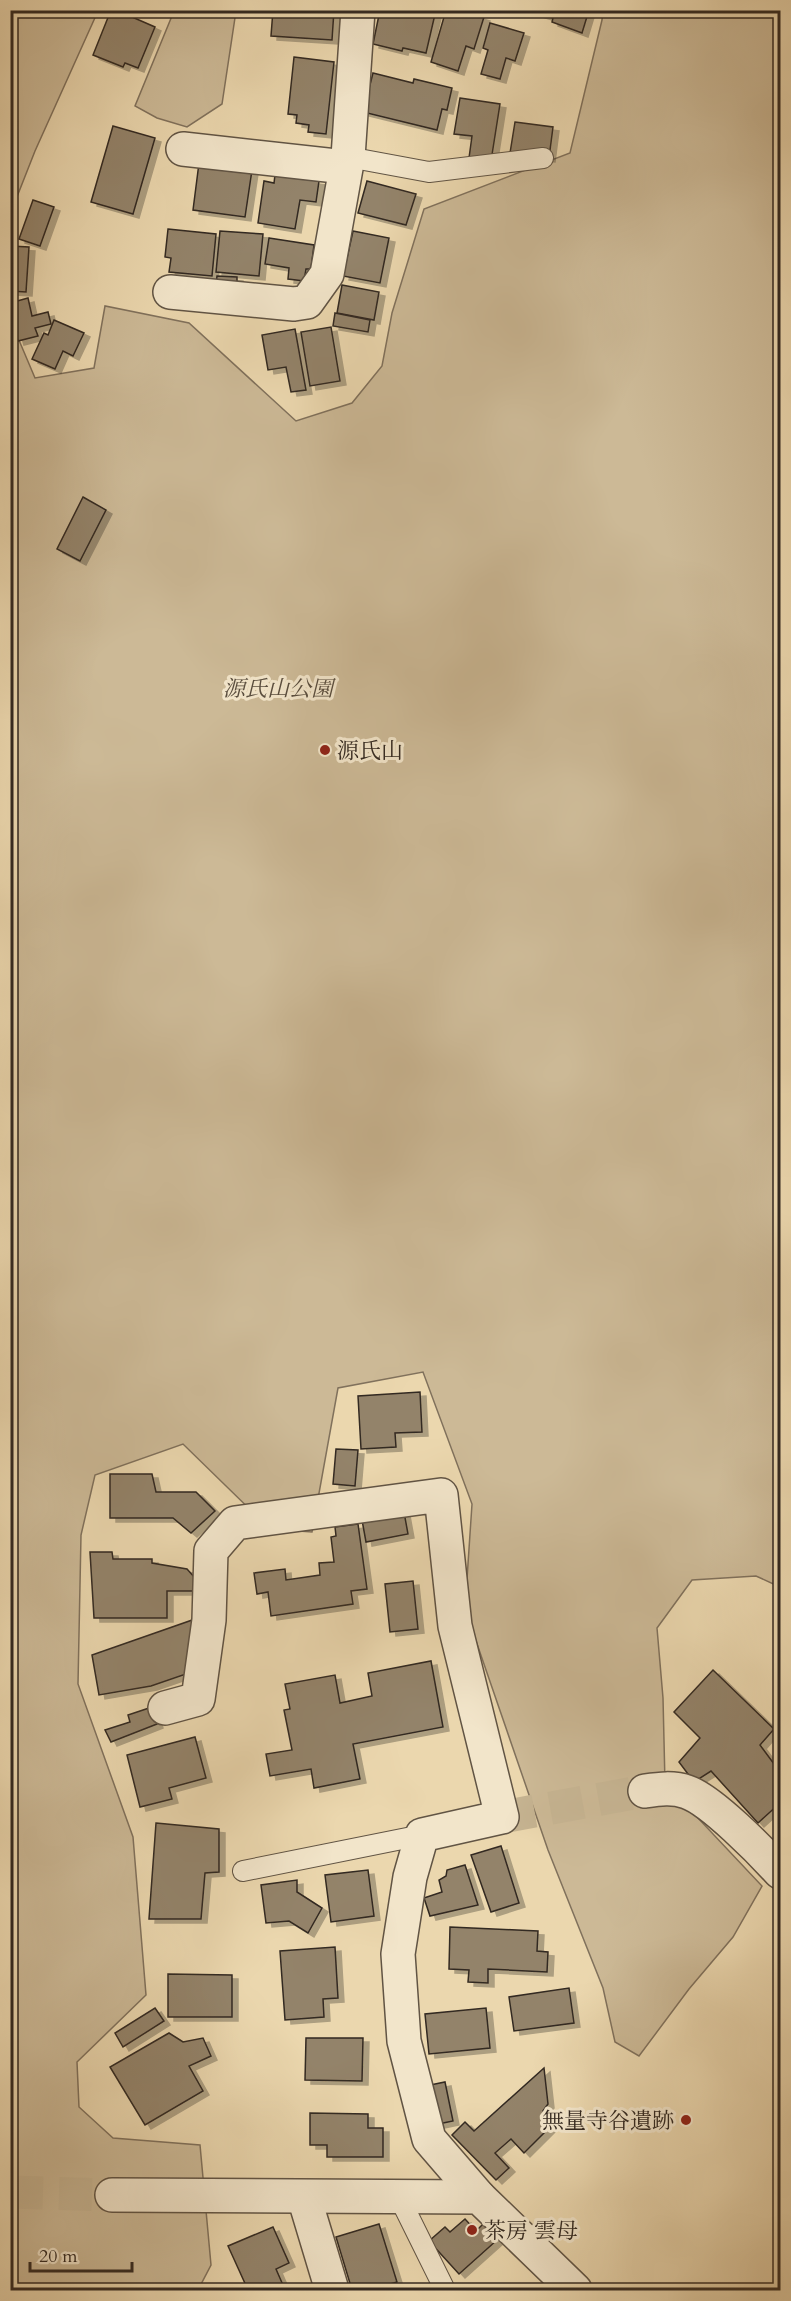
<svg xmlns="http://www.w3.org/2000/svg" width="791" height="2301" font-family="Cardo,'Noto Serif JP',serif">
<style>
.green{fill:#ccb996;stroke:#80715c;stroke-width:1.5}
.building{fill:#93836a;stroke:#332921;stroke-width:1.5;filter:url(#shadow)}
.lines{fill:none;stroke-linecap:round;stroke-linejoin:round}
.street-tunnel{stroke:#c6b492;stroke-width:33;stroke-dasharray:33 16;stroke-linecap:butt}
.lane-casing{stroke:#615444;stroke-width:22}
.street-casing{stroke:#615444;stroke-width:36}
.lane{stroke:#f2e5ca;stroke-width:20}
.street{stroke:#f2e5ca;stroke-width:33}
.poi-dot{fill:#8f2418;stroke:#f2e5ca;stroke-width:2}
.labels{text-anchor:middle;stroke-width:6;stroke-linejoin:round;paint-order:stroke}
.park-label{font-size:22px;font-style:italic;fill:#594d3e;stroke:#f2e5ca}
.poi-label{font-size:22px;fill:#332921;stroke:#f2e5ca;text-anchor:start}
</style>
<defs>
<filter id="shadow"><feDropShadow dx="6" dy="4" stdDeviation="0" flood-color="#0004"/></filter>
</defs>
<rect width="100%" height="100%" fill="#ebd7ae"/>
<filter id="stains"><feTurbulence type="fractalNoise" baseFrequency=".00333" numOctaves="4"/><feColorMatrix values="0 0 0 0 .2 0 0 0 0 .09 0 0 0 0 .02 0 0 0 .5 -.17"/></filter>
<radialGradient id="worn" r=".72"><stop offset=".6" stop-color="#630" stop-opacity="0"/><stop offset="1" stop-color="#630" stop-opacity=".3"/></radialGradient>
<!-- green -->
<g class="green">
<polygon points="11,10 98,11 35,151 11,212"/>
<polygon points="174,11 236,11 222,104 187,127 157,118 135,106"/>
<polygon points="603,11 780,11 780,1587 756,1576 692,1580 657,1628 663,1698 665,1783 762,1886 733,1937 689,1989 639,2056 615,2042 603,1988 548,1850 465,1609 472,1504 423,1372 338,1388 312,1532 270,1529 183,1444 95,1475 81,1535 78,1684 133,1837 146,1995 77,2062 79,2107 113,2138 200,2145 211,2265 198,2290 11,2290 10,824 16,819 10,802 10,319 35,378 94,368 105,306 189,323 296,421 352,403 382,366 392,313 424,209 570,153 602,20"/>
</g>
<!-- building -->
<g class="building">
<polygon points="111,10 116,10 155,27 138,68 125,63 123,67 93,55"/>
<polygon points="273,10 334,10 332,40 271,36"/>
<polygon points="380,10 436,10 426,53 403,48 402,51 373,44"/>
<polygon points="446,10 461,10 484,17 474,49 466,46 458,71 431,62"/>
<polygon points="537,10 589,10 582,33 552,22 553,18 536,13"/>
<polygon points="490,23 524,33 515,61 506,58 500,79 481,74 488,50 483,48"/>
<polygon points="294,57 334,62 326,134 308,132 309,125 296,123 297,115 288,114"/>
<polygon points="373,73 413,83 414,79 452,88 447,110 442,109 437,130 363,112"/>
<polygon points="460,98 500,104 491,161 469,158 472,136 454,134"/>
<polygon points="515,122 553,127 549,158 510,153"/>
<polygon points="113,126 155,138 133,214 91,202"/>
<polygon points="199,163 252,170 245,217 193,210"/>
<polygon points="275,175 319,181 316,202 300,200 295,229 258,223 264,181 274,183"/>
<polygon points="367,181 416,194 406,225 358,213"/>
<polygon points="33,200 54,207 40,246 19,239"/>
<polygon points="168,229 216,234 212,276 169,272 171,258 165,257"/>
<polygon points="220,231 263,234 259,276 216,272"/>
<polygon points="353,231 389,238 380,283 343,276"/>
<polygon points="269,238 314,245 311,269 306,269 304,281 288,279 289,268 265,264"/>
<polygon points="10,246 29,247 26,292 10,291"/>
<polygon points="217,276 237,277 237,286 216,285"/>
<polygon points="342,285 379,292 374,320 337,313"/>
<polygon points="28,298 32,316 48,312 51,324 35,328 38,336 18,341 10,314 10,303"/>
<polygon points="335,313 370,320 368,332 333,326"/>
<polygon points="54,320 84,333 73,356 63,351 55,369 32,359 44,333 48,335"/>
<polygon points="331,327 340,381 310,386 301,332"/>
<polygon points="295,329 306,390 291,392 286,367 268,370 262,335"/>
<polygon points="83,497 106,510 80,561 57,549"/>
<polygon points="420,1392 422,1432 395,1433 396,1447 361,1449 358,1396"/>
<polygon points="336,1449 358,1450 355,1486 333,1484"/>
<polygon points="110,1474 152,1474 156,1492 196,1492 215,1511 191,1533 173,1518 110,1518"/>
<polygon points="404,1512 408,1534 366,1542 362,1520"/>
<polygon points="358,1524 367,1589 351,1591 353,1604 271,1616 268,1592 257,1594 254,1573 285,1569 286,1580 320,1575 319,1563 334,1562 331,1537 336,1536 335,1527"/>
<polygon points="90,1552 112,1552 113,1559 152,1559 152,1563 187,1569 195,1578 195,1591 167,1591 167,1618 94,1618"/>
<polygon points="413,1581 418,1629 390,1632 385,1584"/>
<polygon points="198,1618 186,1674 151,1686 99,1695 92,1655"/>
<polygon points="431,1661 443,1727 353,1744 360,1779 314,1788 311,1769 270,1776 266,1754 292,1750 284,1710 290,1709 285,1684 335,1675 340,1703 372,1696 368,1673"/>
<polygon points="713,1670 774,1729 760,1745 780,1772 780,1803 758,1823 711,1771 694,1782 679,1762 700,1738 674,1712"/>
<polygon points="152,1707 157,1724 111,1742 105,1730 130,1722 128,1715"/>
<polygon points="195,1737 206,1778 169,1788 172,1799 140,1807 127,1755"/>
<polygon points="156,1823 219,1829 219,1872 205,1873 201,1919 149,1919"/>
<polygon points="501,1846 519,1903 491,1912 471,1855"/>
<polygon points="465,1865 478,1905 430,1916 424,1898 442,1892 439,1880 446,1876 447,1870"/>
<polygon points="368,1870 374,1916 331,1922 325,1875"/>
<polygon points="297,1880 297,1892 322,1908 308,1933 289,1921 266,1923 261,1885"/>
<polygon points="450,1927 538,1931 537,1951 548,1952 547,1972 488,1969 488,1983 468,1982 469,1970 449,1969"/>
<polygon points="335,1947 338,1998 323,1999 324,2017 285,2020 280,1951"/>
<polygon points="168,1974 232,1975 232,2017 168,2017"/>
<polygon points="569,1988 574,2023 514,2031 509,1997"/>
<polygon points="155,2008 164,2021 123,2047 115,2033"/>
<polygon points="486,2008 490,2048 429,2054 425,2014"/>
<polygon points="169,2033 183,2042 203,2038 211,2056 189,2066 203,2091 145,2125 110,2067"/>
<polygon points="306,2038 363,2038 362,2081 305,2080"/>
<polygon points="544,2068 548,2104 543,2111 555,2122 524,2153 511,2139 495,2153 509,2168 496,2180 452,2135 465,2122 474,2131"/>
<polygon points="445,2082 453,2121 438,2124 430,2085"/>
<polygon points="310,2113 368,2114 368,2128 383,2128 383,2157 327,2157 327,2145 310,2145"/>
<polygon points="465,2219 476,2231 483,2224 497,2240 459,2274 429,2241 445,2227 450,2232"/>
<polygon points="379,2224 397,2282 370,2290 352,2290 336,2237"/>
<polygon points="273,2227 289,2263 276,2269 283,2285 272,2290 248,2290 228,2246"/>
</g>
<g class="lines">
<!-- street-tunnel -->
<g class="street-tunnel">
<polyline points="502,1817 645,1791"/>
<polyline points="10,2192 112,2195"/>
</g>
<defs>
<g id="lane">
<polyline points="348,157 429,172 543,158"/>
<polyline points="243,1871 422,1835"/>
<polyline points="399,2197 445,2290"/>
</g>
<g id="street">
<polyline points="183,149 345,167"/>
<polyline points="170,292 294,304 307,302 327,274 348,157 358,10"/>
<polyline points="165,1708 198,1699 209,1620 211,1551 235,1523 441,1495 455,1626 502,1817 422,1835 410,1877 398,1954 404,2041 429,2139 479,2197"/>
<path d="M645,1791C659,1789 673,1787 687,1792C711,1800 762,1852 780,1872"/>
<polyline points="112,2195 479,2197 575,2290"/>
<polyline points="304,2197 332,2290"/>
</g>
</defs>
<!-- lane casing -->
<use href="#lane" class="lane-casing"/>
<!-- street casing -->
<use href="#street" class="street-casing"/>
<!-- lane -->
<use href="#lane" class="lane"/>
<!-- street -->
<use href="#street" class="street"/>
</g>
<!-- markers -->
<g class="poi-dot">
<circle cx="325" cy="750" r="6"/>
<circle cx="686" cy="2120" r="6"/>
<circle cx="472" cy="2230" r="6"/>
</g>
<g class="labels">
<!-- park labels -->
<g class="park-label">
<text x="278" y="696">源氏山公園</text>
</g>
<!-- poi labels -->
<g class="poi-label">
<text x="337" y="758">源氏山</text>
<text x="674" y="2128" text-anchor="end">無量寺谷遺跡</text>
<text x="484" y="2238">茶房 雲母</text>
</g>
</g>
<!-- margin -->
<rect width="791" height="2301" fill="none" stroke="#ebd7ae" stroke-width="36"/>
<rect x="12" y="12" width="767" height="2277" fill="none" stroke="#332921" stroke-width="3"/>
<rect x="18" y="18" width="755" height="2265" fill="none" stroke="#332921" stroke-width="1.5"/>
<!-- scale -->
<path d="M30 2262v9h102v-9" fill="none" stroke="#332921" stroke-width="3"/>
<text x="39" y="2262" font-size="18" fill="#332921" stroke="#f2e5ca" stroke-width="4.5" paint-order="stroke">20 m</text>
<rect width="100%" height="100%" filter="url(#stains)"/>
<rect width="100%" height="100%" fill="url(#worn)"/>
</svg>
